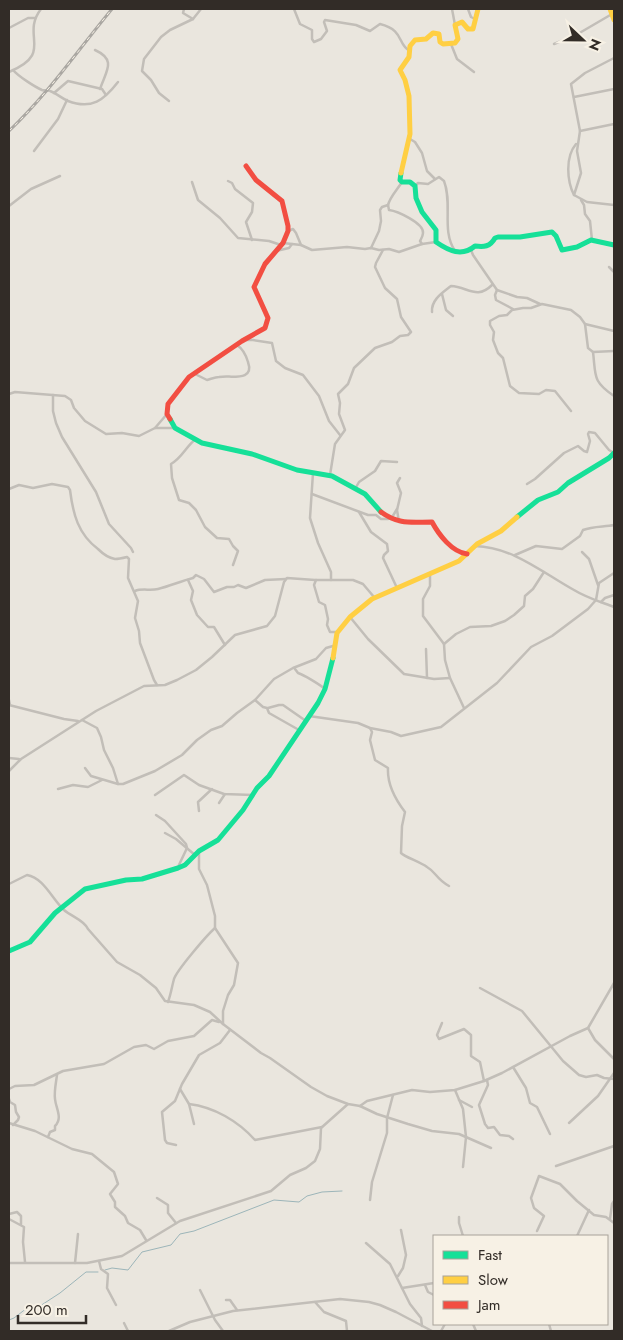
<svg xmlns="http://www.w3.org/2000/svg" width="623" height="1340" font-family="Jost,sans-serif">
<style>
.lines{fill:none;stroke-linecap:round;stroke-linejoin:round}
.stream{stroke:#9cb5b9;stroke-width:1}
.street{stroke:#c2beb8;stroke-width:2.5}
.fast{stroke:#16e098;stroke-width:5}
.slow{stroke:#ffcf43;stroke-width:5}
.jam{stroke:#f24e42;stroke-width:5}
.rail-casing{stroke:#aaa7a2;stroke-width:3}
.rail{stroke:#f7f1e5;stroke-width:1;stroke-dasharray:4;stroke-linecap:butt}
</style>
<rect width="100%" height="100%" fill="#eae6de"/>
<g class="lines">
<!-- stream -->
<g class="stream">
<polyline points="105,1270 112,1268 128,1270 142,1252 171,1245 180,1234 194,1231 274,1200 299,1202 307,1196 322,1192 342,1191"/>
<polyline points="9,1320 14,1318 27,1308 40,1306 60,1293 86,1272 98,1272"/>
</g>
<!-- street -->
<g class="street">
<polyline points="184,9 183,13 193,19"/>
<path d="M294,9L300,24L312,30V39L314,42L321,39L327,31L324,22L325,20L356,25L370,31L380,24C405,30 397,45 410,51"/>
<polyline points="452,9 455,25"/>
<polyline points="468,9 471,17 475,19"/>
<polyline points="9,28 28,18 35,18"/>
<polyline points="451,44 457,59 474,72"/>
<polyline points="554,44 576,35 612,14"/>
<path d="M95,50C117,60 106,71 100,89"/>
<path d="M13,70C18,76 35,87 42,90C45,91 48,90 50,91C56,93 61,98 68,101C92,110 104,100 118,82"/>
<path d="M9,72C55,53 20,36 41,9"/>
<polyline points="54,93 68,81 102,89 106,95"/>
<polyline points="574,97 614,89"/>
<polyline points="169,101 159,93 151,80 142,71 144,59 161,37 170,30 193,19 201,9"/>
<polyline points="580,131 571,84 585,73 614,58"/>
<polyline points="410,139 415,142 422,153 427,171 435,179"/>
<path d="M576,144C565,157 567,181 574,195L587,202L614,205"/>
<polyline points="34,151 58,119 67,100"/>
<polyline points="228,181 232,183 235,189 253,203 252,212 246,222 252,240"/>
<polyline points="192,182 198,200 220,218 238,238 269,241 281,245"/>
<path d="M415,186L418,183L428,184L439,177L444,181C453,204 441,230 455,251"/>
<polyline points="574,195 581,173 577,151 580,131 614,124"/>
<polyline points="581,200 584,205 585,214 590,221 592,240"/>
<path d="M388,205L389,210C397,211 424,223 423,233C423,236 421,239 420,241L422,244L436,242"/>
<path d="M388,205C390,197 397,190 402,182"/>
<polyline points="9,206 31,189 60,176"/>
<polyline points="288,231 293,229 296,233 301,245"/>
<polyline points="283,243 301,245 312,250 347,247 365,249 371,248 379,250 389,249 399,252 422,244"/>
<polyline points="371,248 379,231 381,221 380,210 382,207 388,205"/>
<polyline points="471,250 473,255 497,290 517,297 527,298 540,304"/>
<polyline points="276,251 289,248 292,244"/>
<polyline points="609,267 614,272"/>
<polyline points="497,290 495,295 496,300 513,309"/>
<polyline points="442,294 446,310 453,316"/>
<path d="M432,312C431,300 442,293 451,286C468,287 477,300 492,285"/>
<polyline points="585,324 614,331"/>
<polyline points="246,340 253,340 272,343 276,361 285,368 303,375 319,396 329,421 340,435"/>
<path d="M593,352C596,376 592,381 614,396"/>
<path d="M195,374L207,380C211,379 215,377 219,377C230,375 255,382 248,362C246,355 243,349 237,345"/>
<polyline points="9,394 15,392 65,396 71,400 74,408 85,421 106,434 122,433 139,436 155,428 175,428"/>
<polyline points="53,395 53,411 56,423 62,437 96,492 109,524 131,548 133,552"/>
<polyline points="571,411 555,391 546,390 539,394 519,393 510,386 503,358 498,353 493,340 494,332 490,325 490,321 499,316 507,315 512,310 523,308 531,308 542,304 571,310 580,317 585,324 588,348 593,352 614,351"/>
<polyline points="155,428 167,414"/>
<path d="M196,439C186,446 183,457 171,464L172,478L179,500L189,503L196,510L205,527L217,538L229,539L233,546L238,551L233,565"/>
<polyline points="313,473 310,518 318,543 331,572 331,580"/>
<polyline points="330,475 335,444 345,430 339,414 340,403 338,394 348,384 354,368 375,348 392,342 400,336 408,335 411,332 401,317 397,299 385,288 375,267 376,263 383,250"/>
<polyline points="527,484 535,479 564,453 578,446 584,451 587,452 590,441 588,434 589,432 595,433 609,450 614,453"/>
<path d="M9,489L19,485L33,488L52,484L68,487L70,490C73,514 78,534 98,549C102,553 109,558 115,559C119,559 123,558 127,557L129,559L128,578L138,601L135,618L139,631L140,643L154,680L157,685"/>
<polyline points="355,489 359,482 375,471 381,461 397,462"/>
<polyline points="312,494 368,515 376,515 381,519 388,519"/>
<polyline points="359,512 371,532 387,544 388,551 384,555 383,558 397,588"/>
<polyline points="391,519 397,509"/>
<polyline points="399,522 397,510 401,493 397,483 400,478"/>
<path d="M475,546C513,547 543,573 574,590C587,598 601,602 614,607"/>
<polyline points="582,552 589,559 598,585"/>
<path d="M515,555L536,546L562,549L580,536L583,530C593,526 604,527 614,525"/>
<polyline points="430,575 430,586 423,599 423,616 444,644 445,660 450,678 464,708"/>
<polyline points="188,580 193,591 191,600 197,615 208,627 214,627 225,645"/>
<polyline points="316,580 314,585 319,602 325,605 328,619 327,625 330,632 337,632"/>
<path d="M135,591C142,588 150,591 158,589C170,586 181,581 193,578L196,575L204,579L214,592L227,587H234L238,585L246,588L265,580L286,579"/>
<polyline points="601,602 605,598 614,595"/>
<polyline points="350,617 368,639 404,674 434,679 450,678"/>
<polyline points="444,644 456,634 470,627 491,626 505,621 514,615 524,606 525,596 533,589 544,572"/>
<polyline points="426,649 427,678"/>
<path d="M295,669L298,673C304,675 319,684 325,689"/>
<polyline points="9,700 10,705"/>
<polyline points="255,700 263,707 267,708 269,713 299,730"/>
<polyline points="9,705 64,719 78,721"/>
<polyline points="268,708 279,705 283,705 306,721"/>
<polyline points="309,716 358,723 370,728 391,732 401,736 441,727 497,683 531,647 552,636 588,609 596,600 599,583 614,573"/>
<polyline points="82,720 97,728 101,737 104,750 113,768 118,784 123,784 155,771 182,755 197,740 211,730 222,726 237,713 255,700 274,679 293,668 316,659 326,648 333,646"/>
<path d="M370,728L372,732L370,740L375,760L388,768C387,785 395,799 405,812L402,826L401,853C405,857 420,862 427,867C436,872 436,879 449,886"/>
<polyline points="9,758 19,759"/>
<polyline points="85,768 91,776 118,784"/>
<polyline points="9,771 21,759 96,711 144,686 165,685 177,680 196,670 212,657 235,635 267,626 275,616 284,582 287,578 315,580 353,580 363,584 374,597"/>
<polyline points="58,789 73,785 88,787 102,780"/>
<polyline points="155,795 184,775 199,785 224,794 253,795"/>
<polyline points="219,803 225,794"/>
<polyline points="199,811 198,802 212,789"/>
<polyline points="156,815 165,821 186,844 187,848 178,867"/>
<polyline points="165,833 176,839 195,855"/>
<polyline points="199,851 199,869 207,885 215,916 215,928 238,963 234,985 228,995 223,1011 223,1024 261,1053 270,1058 311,1087 327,1096 348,1104 360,1106 377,1114 408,1124 432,1131 459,1134 491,1148"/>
<path d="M9,884L27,875C44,878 52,899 64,910C72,917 84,920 88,929L117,962L140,975L156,988L165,1001L194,1005L210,1012L223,1024"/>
<polyline points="480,988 522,1011 563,1061 579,1075 586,1077 597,1075 604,1078 614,1079"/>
<path d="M168,1002C171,994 172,986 174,979C177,970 207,935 215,928"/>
<polyline points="442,1023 437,1035 439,1039 464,1029 471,1035 471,1056 480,1062 484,1081"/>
<polyline points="588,1028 595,1040 614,1059"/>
<polyline points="513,1067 526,1088 530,1103 537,1107 550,1134"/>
<polyline points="487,1080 488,1085 479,1105 485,1124 488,1128 494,1127 500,1135 509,1136 513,1139"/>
<polyline points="9,1089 15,1086 34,1085 63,1071 104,1064 134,1047 146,1045 154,1049 168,1041 194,1036 212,1020 219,1022"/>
<polyline points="180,1089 189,1104 194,1124"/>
<polyline points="455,1090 463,1109 466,1137 463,1167"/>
<polyline points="9,1099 10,1102 15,1105 16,1112 19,1117 18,1120 13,1125"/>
<polyline points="459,1100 472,1107"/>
<path d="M189,1104C214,1107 238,1121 255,1140L322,1127"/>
<polyline points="360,1106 367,1101 412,1090 430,1092 455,1090 484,1081 502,1073 570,1036 588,1028 614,983"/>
<polyline points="9,1123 35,1131 72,1149 92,1154 114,1172 118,1184 110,1194 115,1202 115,1207 125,1216 128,1223 140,1230 146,1240"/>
<polyline points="569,1123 598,1096 614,1073"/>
<path d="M48,1137L50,1132L55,1130V1126C63,1118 56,1109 55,1099C54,1091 56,1083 57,1075"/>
<polyline points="176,1145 167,1143 165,1140 162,1112 175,1101 182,1084 199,1055 220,1043 230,1030"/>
<polyline points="556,1166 614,1146"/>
<polyline points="157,1198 168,1205 168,1213 176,1223"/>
<polyline points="370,1200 372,1182 387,1133 387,1118 393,1095"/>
<polyline points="9,1214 17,1212 21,1216 21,1224"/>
<polyline points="459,1217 459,1223 463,1236"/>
<polyline points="9,1219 24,1227 23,1242 25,1262"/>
<polyline points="610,1219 612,1204 614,1201"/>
<polyline points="537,1231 544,1216 534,1208 531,1198 539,1176 560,1184 577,1201 594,1215 606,1217 614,1223"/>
<polyline points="577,1236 589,1210"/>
<polyline points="366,1243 390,1264 410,1304 421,1318 422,1326"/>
<polyline points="99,1261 101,1269 108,1274 107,1288 116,1305"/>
<polyline points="9,1263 87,1263 122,1256 180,1221 271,1191 290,1175 306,1168 315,1161 320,1149 321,1128 348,1104"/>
<polyline points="75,1263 78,1234"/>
<polyline points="398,1276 403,1268 406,1255 401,1230"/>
<polyline points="425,1285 428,1292 434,1295"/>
<polyline points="402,1288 434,1283"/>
<polyline points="200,1290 215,1320 223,1331"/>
<polyline points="226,1300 230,1300 237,1310"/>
<polyline points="315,1302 324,1312 346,1321 347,1331"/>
<polyline points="124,1323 128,1331"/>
<polyline points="473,1324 476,1331"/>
<polyline points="549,1324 551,1331"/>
<polyline points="169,1331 190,1322 233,1311 340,1299 369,1302 380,1305 396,1312 432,1331"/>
<polyline points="441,1331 445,1324"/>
<polyline points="611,1331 614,1330"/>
</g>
<!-- fast -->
<g class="fast">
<path d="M401,173L400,180L402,182H410L415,186L416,198L422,212L436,230V242C449,251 462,257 475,246C484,247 490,247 495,238L498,237H520L552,232L556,236L562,250L577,247L591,240L614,245"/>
<polyline points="170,419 175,428 202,443 252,454 297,470 332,476 365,494 381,512"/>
<polyline points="517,517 538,500 558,492 568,483 609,458 614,453"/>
<polyline points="9,951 30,942 55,913 85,889 126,880 142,879 178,868 185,865 199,851 218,840 243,810 257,788 269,776 318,703 325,689 333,658"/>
</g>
<!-- slow -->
<g class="slow">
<polyline points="610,9 614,20"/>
<polyline points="401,173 410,134 409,96 405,80 400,70 409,57 410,46 415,40 426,39 433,33 439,34 440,42 443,44 455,43 458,39 455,25 462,22 468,29 473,29 478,9"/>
<polyline points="333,658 337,633 350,617 372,599 459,561 477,544 501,531 517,517"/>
</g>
<!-- jam -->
<g class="jam">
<polyline points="170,419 167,414 168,404 189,377 242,341 265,328 268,318 254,287 265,264 283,243 288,231 288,226 282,201 256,180 246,166"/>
<path d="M381,512C399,525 411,522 432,522C439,535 452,552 467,554"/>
</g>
<defs>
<path id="rail" d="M9,131C48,94 78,50 112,9"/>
</defs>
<!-- rail casing -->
<use href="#rail" class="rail-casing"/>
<!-- rail -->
<use href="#rail" class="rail"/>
</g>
<!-- border -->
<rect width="623" height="1340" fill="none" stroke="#322c27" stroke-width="20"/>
<!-- legend -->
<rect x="433" y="1235" width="175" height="90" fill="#f7f1e5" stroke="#a8a299"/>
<rect x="443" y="1251" width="25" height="8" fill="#16e098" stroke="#a8a299"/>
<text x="478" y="1260" font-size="15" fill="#322c27">Fast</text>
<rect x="443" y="1276" width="25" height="8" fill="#ffcf43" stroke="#a8a299"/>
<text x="478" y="1285" font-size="15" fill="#322c27">Slow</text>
<rect x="443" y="1301" width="25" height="8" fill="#f24e42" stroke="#a8a299"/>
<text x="478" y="1310" font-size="15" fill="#322c27">Jam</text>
<!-- north arrow -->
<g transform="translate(583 40) rotate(112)" stroke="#f7f1e5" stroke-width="4" paint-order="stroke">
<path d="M0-4L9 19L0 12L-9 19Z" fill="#322c27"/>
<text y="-8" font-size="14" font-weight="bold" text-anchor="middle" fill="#322c27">N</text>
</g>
<!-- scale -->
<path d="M18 1315v8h68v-8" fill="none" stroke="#322c27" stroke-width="2.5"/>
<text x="25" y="1315" font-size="15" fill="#322c27" stroke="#f7f1e5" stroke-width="4" paint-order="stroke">200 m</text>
</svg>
